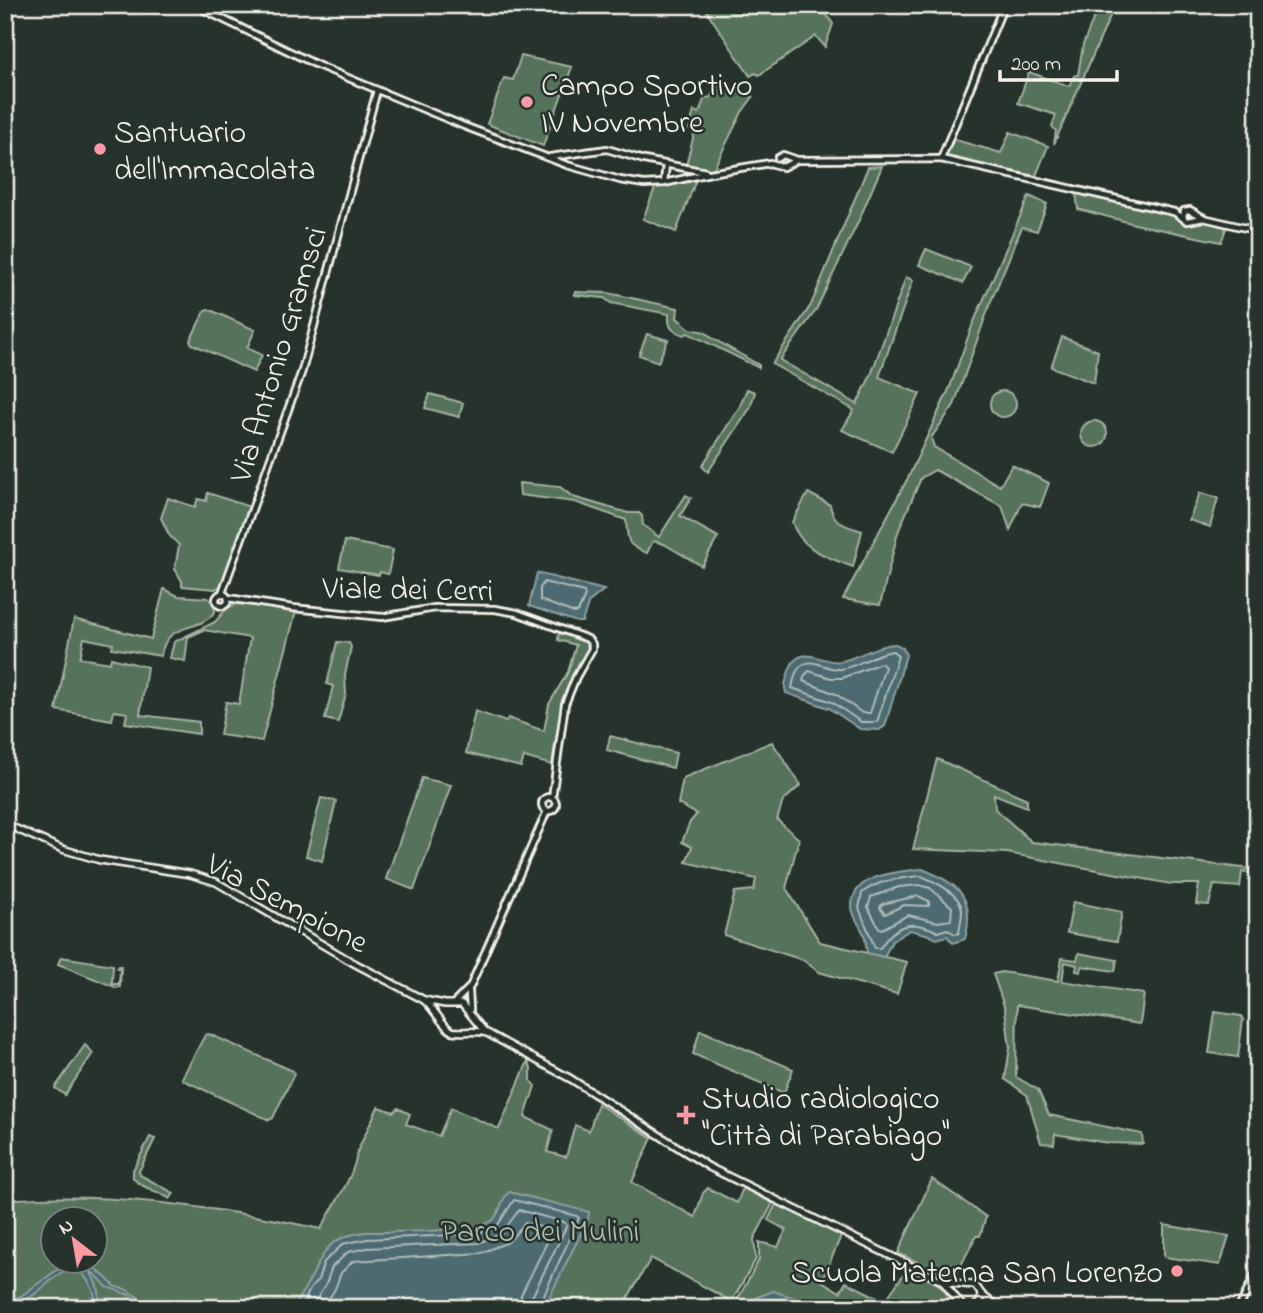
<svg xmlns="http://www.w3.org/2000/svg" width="1263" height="1313" font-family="'Indie Flower',sans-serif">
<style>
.green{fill:#54725a;stroke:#a4b2a1;stroke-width:2;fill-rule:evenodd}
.water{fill:#4b6b72;stroke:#8fa1a1;stroke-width:2}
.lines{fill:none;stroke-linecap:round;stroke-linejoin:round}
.shore{stroke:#b0bbb9;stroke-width:2}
.secondary-casing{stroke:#f4f1e8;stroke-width:10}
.primary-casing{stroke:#f4f1e8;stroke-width:10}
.secondary{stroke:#26332d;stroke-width:4.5}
.primary{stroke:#26332d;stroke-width:5}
.poi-dot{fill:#ff9aa2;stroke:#26332d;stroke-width:2.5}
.labels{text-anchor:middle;stroke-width:5;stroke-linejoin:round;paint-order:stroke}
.poi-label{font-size:32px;fill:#f4f1e8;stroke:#26332d;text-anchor:start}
.street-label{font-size:32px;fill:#f4f1e8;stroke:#26332d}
.park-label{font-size:32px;fill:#b4beaf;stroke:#26332d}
</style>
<rect width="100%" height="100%" fill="#26332d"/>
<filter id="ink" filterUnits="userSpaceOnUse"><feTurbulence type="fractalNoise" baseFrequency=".0143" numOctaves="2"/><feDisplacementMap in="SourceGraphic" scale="14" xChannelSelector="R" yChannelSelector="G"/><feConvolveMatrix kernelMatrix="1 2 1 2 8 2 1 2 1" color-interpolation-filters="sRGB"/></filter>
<g filter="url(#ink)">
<!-- green -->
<g class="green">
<polygon points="708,5 820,5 833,24 825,47 816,36 759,75 756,73 750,76 704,7"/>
<polygon points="1099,5 1115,5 1054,144 1056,131 1052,126 1056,115 1018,103 1029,72 1069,86 1074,76 1078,75 1083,45"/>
<polygon points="521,56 572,67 543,146 487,124 504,78 513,80"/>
<polygon points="718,83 753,97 742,112 713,170 686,165 695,131 689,129 694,111 699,113 705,97 710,98"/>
<polygon points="1010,132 1048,146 1035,178 945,157 952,139 1001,153"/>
<polygon points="882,166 859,220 816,310 780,360 857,404 871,375 906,277 913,280 879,377 920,394 892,452 842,430 854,410 772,364 811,305 868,167"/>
<polygon points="696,180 676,232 643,219 655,188"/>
<polygon points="1076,192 1227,226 1221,242 1135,224 1078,209"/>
<polygon points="1029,196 1047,204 1037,231 1022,227 991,301 954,405 931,438 934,447 1000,486 1012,465 1049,483 1040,507 1022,503 1010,530 1002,506 935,470 921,478 898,532 880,605 843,599 909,476 950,387 972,326"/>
<polygon points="926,249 971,267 963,283 919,265"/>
<path d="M575,292L608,293L678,308L677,318L690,329L705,332L712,338L759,365V368L688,333L684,335C671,330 668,328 669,314L611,303L604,298L575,295Z"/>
<polygon points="208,309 255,330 247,348 262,355 254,372 192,344 190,341 205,310"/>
<polygon points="647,334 668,340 658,362 639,355"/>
<polygon points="1062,337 1098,351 1094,383 1051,367"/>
<polygon points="747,389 755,392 750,408 708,472 702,466 740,406"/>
<circle cx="1003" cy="404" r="13"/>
<polygon points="430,394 463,403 459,417 425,408"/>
<circle cx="1094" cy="434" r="13"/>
<path d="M519,483L560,487L573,497L628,513H639L642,516L643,525L659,537L686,495L691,498L680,516L718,537L702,566L664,544L653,541L647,553C626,545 628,542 626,520L575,502L520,495Z"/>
<polygon points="208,493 250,507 221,586 215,589 182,586 182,581 175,569 179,545 169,535 161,518 168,498 195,507 198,499 206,501"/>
<path d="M808,493L830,505C833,523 845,526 862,531L853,567C828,557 801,550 792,522Z"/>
<polygon points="1200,493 1218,498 1210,527 1189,520"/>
<polygon points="345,541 393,550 388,574 380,572 379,575 339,568"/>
<path d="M164,589L178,596L208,598L214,604L215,612C198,634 166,620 161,656L112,648L113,644L84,638L80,658L110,663L111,658L147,667L140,715L199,722V734L125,723L127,713L114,711L112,720L56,710L74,619L151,639Z"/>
<polygon points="237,604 296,611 262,741 220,735 226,702 239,704 250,638 204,630 188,637 185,661 170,658 174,642 215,622 227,608"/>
<path d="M559,631L583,638L589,649C566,690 558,718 552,765L524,757L521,767L466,753L475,711L506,722L508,718L544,731L549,704L568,672L576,645L558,640Z"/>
<polygon points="337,642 349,643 351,647 345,675 346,694 338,722 325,719 333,686 327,684"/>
<polygon points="610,736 676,753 673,768 607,750"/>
<polygon points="772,742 801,785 783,801 777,820 799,839 786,888 820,942 907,962 897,994 819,972 803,960 724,935 735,892 754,890 756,879 686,862 692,847 682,842 690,822 697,814 678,804 683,778"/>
<polygon points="937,759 1027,799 1027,807 994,794 995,809 1032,842 1258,870 1258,873 1242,872 1240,887 1214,885 1209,905 1196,904 1199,884 1171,884 1007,853 913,849"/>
<polygon points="422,778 451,785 414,890 386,879"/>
<polygon points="321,798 336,801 322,861 306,856"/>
<polygon points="1073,902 1122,912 1117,941 1067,933"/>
<polygon points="1079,953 1117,960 1115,971 1082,966 1081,972 1076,971 1077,965 1065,962 1062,981 1144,994 1140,1024 1017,1005 1016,1077 1038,1090 1049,1115 1142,1134 1143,1144 1108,1143 1055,1134 1054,1144 1041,1143 1027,1095 1005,1079 1010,1048 1005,1009 993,974 1002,972 1058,981 1062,958 1077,960"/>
<polygon points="61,957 113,965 112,984 119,984 120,969 117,968 118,966 121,966 120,987 117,988 58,964"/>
<polygon points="1215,1012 1241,1016 1243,1019 1238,1057 1209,1053"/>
<polygon points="700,1030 793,1069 784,1093 693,1054"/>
<polygon points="209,1034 293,1071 294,1074 273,1118 269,1120 183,1080 182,1078 205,1035"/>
<polygon points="85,1045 93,1053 65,1095 55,1088"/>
<path d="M528,1061L531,1068V1081L535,1086L525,1117L553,1130L547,1152L566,1157L575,1125L589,1131L598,1104L652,1138L632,1182L695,1217L703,1193L708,1188L737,1203L743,1188L773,1203L754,1239L756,1259L728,1308H725L729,1300L651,1258L623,1306L613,1301L609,1308H5V1200C106,1191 223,1208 321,1229C332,1207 355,1176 357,1152L378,1107L394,1112L398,1108L410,1114L406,1124L439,1136L451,1108L499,1129ZM52,1218H94V1260H52Z"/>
<path d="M150,1137L155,1139L139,1171L140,1175L174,1193L170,1199C157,1190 144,1190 133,1178V1170Z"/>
<polygon points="932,1179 986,1217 980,1236 976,1236 954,1279 898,1253"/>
<path d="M778,1204L841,1236L822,1281L840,1292L846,1282L885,1301L908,1268C927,1278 949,1283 950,1308H890L884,1304L882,1308H733L759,1260V1242L778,1247L786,1230L768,1220L775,1206Z"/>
<polygon points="1164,1225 1229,1236 1220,1265 1164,1257"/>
</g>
<!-- water -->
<g class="water">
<polygon points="537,573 604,590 589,602 582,622 577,622 529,606"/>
<path d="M896,644L903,648L906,655L885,726L879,730L860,729L829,708L786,693C783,685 787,679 789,671C799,640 825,666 842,661C860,657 877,644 896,644Z"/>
<path d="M922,869C958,883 976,897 965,939L953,943L947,936L937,939L926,934L910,930L892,941L884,957L867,953C866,946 866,939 863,932C859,924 852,915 852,907C851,874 898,872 922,869Z"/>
<path d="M509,1192L589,1212L588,1219L544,1308H293C299,1297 308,1284 313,1274C326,1245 334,1236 366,1232C390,1232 478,1233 493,1220C501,1212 501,1199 509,1192Z"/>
<path d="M69,1261L92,1265L116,1287L125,1289L155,1308H149L129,1295L107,1287L96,1275L91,1272L99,1291L100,1308H96C96,1297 94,1291 89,1282C85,1277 80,1269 74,1268C61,1265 29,1308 5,1308V1303L21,1296Z"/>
<polygon points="773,1291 804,1301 817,1308 748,1308 757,1297"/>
</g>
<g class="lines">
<!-- shore -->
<g class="shore">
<polygon points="544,582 584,592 585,596 578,612 574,613 540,600 540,588"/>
<path d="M893,651L898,656L877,722H861L832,702L792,688C794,679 795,669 804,664C815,658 829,671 841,669C859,666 875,653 893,651Z"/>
<polygon points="881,663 885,667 870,713 862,713 836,694 803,681 805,675 809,671 831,678 842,678"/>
<path d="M921,876C934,881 961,894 962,910C962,917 960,926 959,933L955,934L947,929L938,932C912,919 896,923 880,948H875L859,908L862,893C877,880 902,878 921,876Z"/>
<polygon points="919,885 930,888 952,907 951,920 938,922 908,915 882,929 879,928 868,907 871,897 899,887"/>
<polygon points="918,896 929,901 929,906 904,905 885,914 880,908 882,904"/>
<polyline points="301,1308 310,1289 318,1280 324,1262 343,1244 367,1239 476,1234 497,1226 514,1200 577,1216 579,1218 538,1308"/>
<polyline points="311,1308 326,1284 332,1267 348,1252 367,1248 478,1243 501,1234 519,1210 564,1222 567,1225 531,1299 529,1308"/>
<polyline points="323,1308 335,1289 341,1273 353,1261 481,1253 508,1242 525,1223 549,1229 552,1232 521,1295 519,1308"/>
</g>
<defs>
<g id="secondary">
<polyline points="183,5 196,8"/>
<polyline points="194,5 317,65 464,126 567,165 620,180 644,184 664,183 710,173 770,163 783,167 797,160"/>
<polyline points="550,157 607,149 644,160 706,172"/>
<polyline points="778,158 783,155 797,160 941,159 1174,212 1187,221 1204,218"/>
<polyline points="941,159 1004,5"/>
<polyline points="664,183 666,164"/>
<polyline points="1192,211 1204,218 1258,231"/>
<polyline points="1183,218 1184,211 1190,210 1193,213"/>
<polyline points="222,593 302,371 377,90"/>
<circle cx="222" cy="600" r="6"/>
<polyline points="228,598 293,608 382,617 435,608 495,609 517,613 588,639 592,644 592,649 576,677 565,704 552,798"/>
<circle cx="549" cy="804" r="7"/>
<polyline points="469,991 470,1010"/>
<polyline points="454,1003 470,987 547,811"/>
<polyline points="955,1308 956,1299"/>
<polyline points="1239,1308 1258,1269"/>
</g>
<g id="primary">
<polyline points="5,824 62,849 100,860 190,874 216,882 352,962 424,1000 445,1004 462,1004 484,1031"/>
<path d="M424,1000C433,1007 444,1028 452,1031C458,1033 475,1030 487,1033L571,1079L709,1167L938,1279L951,1283L975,1285L982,1295L999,1308"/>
<polyline points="944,1283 964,1308"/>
<polyline points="975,1307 993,1308"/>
<polyline points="973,1308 980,1302 981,1294"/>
</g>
</defs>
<!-- secondary casing -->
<use href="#secondary" class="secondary-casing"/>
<!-- primary casing -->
<use href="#primary" class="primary-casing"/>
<!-- secondary -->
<use href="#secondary" class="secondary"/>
<!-- primary -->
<use href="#primary" class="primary"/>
</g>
</g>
<!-- markers -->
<g class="poi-dot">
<circle cx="527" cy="102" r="7"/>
<circle cx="100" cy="149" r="7"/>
<path d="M682.5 1104.5h7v7h7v7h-7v7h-7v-7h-7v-7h7z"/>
<circle cx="1177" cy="1271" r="7"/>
</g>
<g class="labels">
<!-- poi labels -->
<g class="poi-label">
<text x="541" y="95">Campo Sportivo<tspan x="541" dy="37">IV Novembre</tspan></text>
<text x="114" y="142">Santuario<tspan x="114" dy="37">dell'Immacolata</tspan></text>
<text x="702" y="1108">Studio radiologico<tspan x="702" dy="37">"Città di Parabiago"</tspan></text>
<text x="1163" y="1282" text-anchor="end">Scuola Materna San Lorenzo</text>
</g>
<!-- street labels -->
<g class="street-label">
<text transform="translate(277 354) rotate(-73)" y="11">Via Antonio Gramsci</text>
<text transform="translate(408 588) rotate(1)" y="11">Viale dei Cerri</text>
<text transform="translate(288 902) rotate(28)" y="11">Via Sempione</text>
</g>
<!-- park labels -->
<g class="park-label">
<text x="540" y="1241">Parco dei Mulini</text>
</g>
</g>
<!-- margin -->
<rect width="1263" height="1313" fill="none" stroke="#26332d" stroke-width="28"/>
<rect x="14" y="14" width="1235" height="1285" fill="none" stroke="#f4f1e8" stroke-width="2.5" filter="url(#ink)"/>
<!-- north arrow -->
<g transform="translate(74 1240) rotate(329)"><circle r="33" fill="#26332d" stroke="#787f78" stroke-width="2"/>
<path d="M0-5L12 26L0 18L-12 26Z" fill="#ff9aa2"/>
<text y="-10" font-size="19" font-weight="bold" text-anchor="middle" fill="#f4f1e8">N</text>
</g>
<!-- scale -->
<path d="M1000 70v10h117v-10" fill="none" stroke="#f4f1e8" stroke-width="3.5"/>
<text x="1011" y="70" font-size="21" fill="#f4f1e8" stroke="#26332d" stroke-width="5" paint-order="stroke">200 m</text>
</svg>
